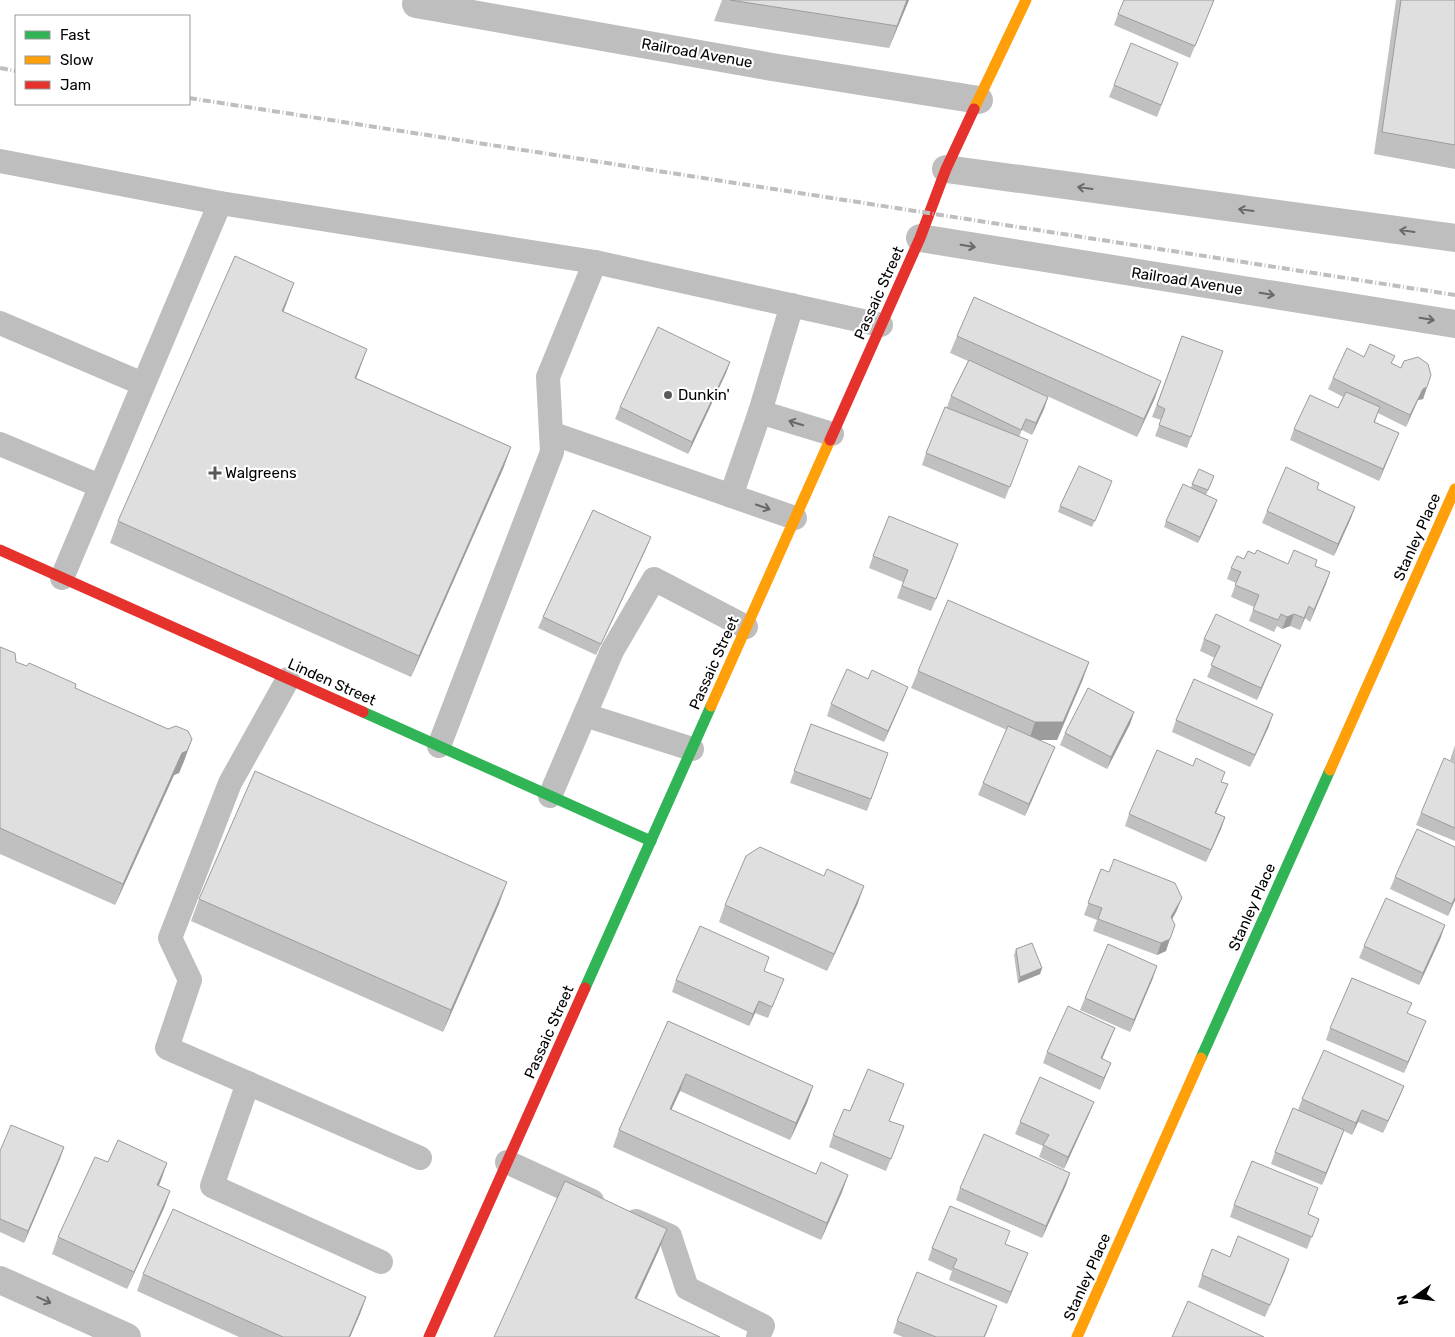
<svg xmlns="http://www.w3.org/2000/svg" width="1455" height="1337" font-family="Rubik,sans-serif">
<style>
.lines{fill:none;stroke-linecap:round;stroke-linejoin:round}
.lane{stroke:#bebebe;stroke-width:24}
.street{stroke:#bebebe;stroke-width:28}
.fast{stroke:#30b455;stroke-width:11}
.slow{stroke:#ff9f0a;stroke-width:11}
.jam{stroke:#e5322d;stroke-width:11}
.rail{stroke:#bebebe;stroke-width:4;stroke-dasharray:8 2.5 1 2.5;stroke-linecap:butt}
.wall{fill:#c0c0c0}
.shaded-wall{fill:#9c9c9c}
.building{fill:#dfdfdf;stroke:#9c9c9c}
.oneway{stroke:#686868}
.poi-dot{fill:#595959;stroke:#fff;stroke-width:2}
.labels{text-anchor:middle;stroke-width:4.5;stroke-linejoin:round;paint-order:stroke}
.street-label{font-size:15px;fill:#000;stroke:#fff}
.poi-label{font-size:15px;fill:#000;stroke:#fff;text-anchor:start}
</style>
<rect width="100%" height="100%" fill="#fff"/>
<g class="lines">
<!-- lane -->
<g class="lane">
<polyline points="0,161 220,203 62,578"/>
<polyline points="220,203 595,262"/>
<polyline points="0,323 143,384"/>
<polyline points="760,412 832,434"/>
<polyline points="551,433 795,518"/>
<polyline points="0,444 100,486"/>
<polyline points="731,496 760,412 792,305"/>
<polyline points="288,679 230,783 170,938 190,980 167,1048 420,1158"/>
<polyline points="585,715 692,749"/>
<polyline points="439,746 552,452 548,377 595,262 881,325"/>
<polyline points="550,796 612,651 654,579 746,627"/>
<polyline points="248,1083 212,1186 381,1262"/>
<polyline points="507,1162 592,1201"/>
<polyline points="636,1221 670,1236 687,1288 763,1326 758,1337"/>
</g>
<!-- street -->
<g class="street">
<polyline points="416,4 772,67 979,100"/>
<polyline points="946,169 1455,238"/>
<polyline points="920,238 1455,324"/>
<polyline points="0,1280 127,1337"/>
</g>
<!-- fast -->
<g class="fast">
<polyline points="363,712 651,841"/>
<polyline points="585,988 711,706"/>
<polyline points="1201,1058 1330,770"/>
</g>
<!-- slow -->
<g class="slow">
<polyline points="974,109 1026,0"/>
<polyline points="711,706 830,440"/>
<polyline points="1330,770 1455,489"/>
<polyline points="1077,1337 1201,1058"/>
</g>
<!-- jam -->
<g class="jam">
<polyline points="830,440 920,238 946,169 974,109"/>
<polyline points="0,550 363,712"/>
<polyline points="429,1337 585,988"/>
</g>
<!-- rail -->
<g class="rail">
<polyline points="0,68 16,71"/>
<polyline points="189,98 1455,295"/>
</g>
</g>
<!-- wall -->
<g class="wall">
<polygon points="722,0 909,0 889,48 714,21"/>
<polygon points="1214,0 1190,58 1114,25 1118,14"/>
<polygon points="1396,0 1455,0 1455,169 1374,154"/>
<polygon points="1178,63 1157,117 1109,97 1114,85"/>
<polygon points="286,305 283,312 359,371 356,378 511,447 503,469 411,677 110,543 118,521"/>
<polygon points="957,336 1155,398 1137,437 1036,391 1048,397 1044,409 1032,435 1022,430 1019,437 1028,440 1005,499 922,465 926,453 947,407 951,396 968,361 950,353"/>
<polygon points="1182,336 1223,351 1187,448 1155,436 1161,420 1152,417"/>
<polygon points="1364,357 1392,363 1427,387 1423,399 1418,400 1406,427 1378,413 1375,422 1399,433 1379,481 1290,440 1294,429 1338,408 1343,397 1328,389 1333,378"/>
<polygon points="730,362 726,373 688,454 615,419 620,407"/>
<polygon points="1212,482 1206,495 1215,506 1198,543 1164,527 1166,521 1191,488 1192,484"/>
<polygon points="1110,487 1092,527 1058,512 1060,506"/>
<polygon points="1317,489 1355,507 1351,518 1334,556 1262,523 1267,511"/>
<polygon points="646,549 596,655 538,628 543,617"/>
<polygon points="1255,554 1288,564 1315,566 1330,572 1310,622 1305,618 1300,630 1290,626 1282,629 1277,626 1274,632 1249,621 1254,607 1231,597 1236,583 1227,579 1231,568 1244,559"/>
<polygon points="873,556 954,556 931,611 897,598 903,582 869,568"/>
<polygon points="1204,639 1281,645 1276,656 1257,700 1207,677 1215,658 1200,651"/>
<polygon points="0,647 16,662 168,729 192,739 184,761 179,773 174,775 115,905 0,854"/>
<polygon points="918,671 1083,679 1057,740 1038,740 1055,747 1050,759 1025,816 978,795 983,783 1007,730 911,688"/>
<polygon points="868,679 908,687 903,699 884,742 827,716 831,704"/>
<polygon points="1134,712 1130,724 1107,769 1060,745 1065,733"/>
<polygon points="1176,720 1269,726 1250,767 1172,732"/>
<polygon points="811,724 888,753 867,811 790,783"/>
<polygon points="1455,745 1455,762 1450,760"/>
<polygon points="1455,763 1455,841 1416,825 1421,813"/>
<polygon points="1222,782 1228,784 1216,813 1225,817 1221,829 1206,862 1125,826 1129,814"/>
<polygon points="1455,847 1455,900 1448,916 1390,889 1395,877"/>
<polygon points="1101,869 1177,910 1172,919 1166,951 1157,955 1093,931 1097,920 1084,915"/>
<polygon points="199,899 499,904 443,1032 191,921"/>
<polygon points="858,903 827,971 719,922 725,905"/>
<polygon points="1441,937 1419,985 1359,958 1364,946"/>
<polygon points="1016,949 1042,968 1040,974 1018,983 1014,955"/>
<polygon points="764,971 779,991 768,1018 755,1013 749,1026 672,992 676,980"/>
<polygon points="1153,978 1130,1032 1080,1010 1085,998"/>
<polygon points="1408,1014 1421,1033 1404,1073 1326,1040 1330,1028"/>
<polygon points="668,1021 813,1086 807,1103 790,1140 680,1091 671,1110 816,1174 848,1175 842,1192 821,1240 613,1147 619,1130"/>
<polygon points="1115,1028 1102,1059 1111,1063 1100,1090 1043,1063 1047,1052"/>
<polygon points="904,1084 889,1121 904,1126 886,1171 829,1147 833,1135 850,1111"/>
<polygon points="1404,1086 1399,1098 1383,1133 1358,1122 1352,1135 1344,1131 1322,1185 1271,1164 1275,1152 1298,1110 1302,1099"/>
<polygon points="1094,1102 1089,1114 1064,1169 1039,1157 1043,1146 1015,1134 1020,1122"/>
<polygon points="64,1147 24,1243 0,1232 0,1151"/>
<polygon points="108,1162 167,1163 159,1186 170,1191 164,1208 127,1289 52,1254 58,1237"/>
<polygon points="1070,1173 1066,1185 1042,1238 956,1200 960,1188"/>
<polygon points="1234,1205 1308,1214 1319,1219 1307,1249 1230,1217"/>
<polygon points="1006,1244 1028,1253 1007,1304 949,1280 952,1271 928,1260 932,1248"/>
<polygon points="1230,1257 1289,1259 1265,1317 1198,1287 1202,1275"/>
<polygon points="143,1274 366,1297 360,1314 350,1337 239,1337 137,1291"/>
<polygon points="993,1318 985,1337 903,1337 893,1333 897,1321"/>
</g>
<!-- shaded-wall -->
<g class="shaded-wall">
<polygon points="907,0 909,0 889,48 897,26"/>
<polygon points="294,283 286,305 274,333 282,311"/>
<polygon points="367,349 359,371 347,400 355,378"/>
<polygon points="730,362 726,373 688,454 692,442"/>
<polygon points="1161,381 1155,398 1137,437 1144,419"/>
<polygon points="1427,387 1423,399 1418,400 1406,427 1410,415 1423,389"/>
<polygon points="1048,397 1044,409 1032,435 1036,423"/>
<polygon points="1399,433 1379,481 1383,469"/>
<polygon points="511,447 503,469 411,677 419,656"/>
<polygon points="1217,500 1215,506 1198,543 1200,537"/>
<polygon points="1355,507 1351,518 1334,556 1338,544"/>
<polygon points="651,537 646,549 596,655 601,644"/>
<polygon points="1330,572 1326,584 1310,622 1314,610"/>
<polygon points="1309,606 1305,618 1300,630 1304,618"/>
<polygon points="1294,614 1290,626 1282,629 1287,617"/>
<polygon points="1281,645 1276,656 1257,700 1261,688"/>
<polygon points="1089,662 1083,679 1057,740 1029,740 1035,722"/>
<polygon points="908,687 903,699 884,742 888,731"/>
<polygon points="1134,712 1130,724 1107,769 1111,757"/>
<polygon points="1273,714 1269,726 1250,767 1255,755"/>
<polygon points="192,739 184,761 179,773 174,775 115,905 123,884 182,753"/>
<polygon points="1055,747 1050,759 1025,816 1029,804"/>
<polygon points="1228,784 1223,796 1211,825 1215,813"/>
<polygon points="1225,817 1221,829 1206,862 1211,850"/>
<polygon points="507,882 499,904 443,1032 451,1010"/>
<polygon points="864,886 858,903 827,971 834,954"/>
<polygon points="1455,897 1455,900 1448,916 1452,904"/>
<polygon points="1182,898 1177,910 1167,929 1171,917"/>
<polygon points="1445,925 1441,937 1419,985 1423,973"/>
<polygon points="1170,939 1166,951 1157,955 1161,943"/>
<polygon points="1157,966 1153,978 1130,1032 1134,1020"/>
<polygon points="1042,968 1040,974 1018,983 1020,977"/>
<polygon points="759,1001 755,1013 749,1026 753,1014"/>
<polygon points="1426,1021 1421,1033 1404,1073 1408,1062"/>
<polygon points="1115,1028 1110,1040 1097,1070 1101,1058"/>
<polygon points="1111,1063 1106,1075 1100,1090 1104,1078"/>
<polygon points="686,1074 680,1091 664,1126 670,1109"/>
<polygon points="813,1086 807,1103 790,1140 796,1123"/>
<polygon points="1404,1086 1399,1098 1383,1133 1388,1121"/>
<polygon points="1094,1102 1089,1114 1064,1169 1068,1157"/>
<polygon points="1362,1110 1358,1122 1352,1135 1356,1123"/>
<polygon points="1344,1130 1340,1141 1322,1185 1326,1173"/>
<polygon points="64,1147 60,1159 24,1243 28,1231"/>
<polygon points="167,1163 161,1180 151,1202 157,1185"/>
<polygon points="1070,1173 1066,1185 1042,1238 1046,1226"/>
<polygon points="848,1175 842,1192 821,1240 827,1223"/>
<polygon points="170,1191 164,1208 127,1289 134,1272"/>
<polygon points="667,1229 659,1250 627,1320 635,1298"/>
<polygon points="1028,1253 1023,1265 1007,1304 1011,1292"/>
<polygon points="1289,1259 1285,1271 1265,1317 1270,1305"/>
<polygon points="366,1297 360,1314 350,1337 349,1337"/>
</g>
<!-- building -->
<g class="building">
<polygon points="730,0 907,0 897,26"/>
<polygon points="1124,0 1214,0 1195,46 1118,14"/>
<polygon points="1401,0 1455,0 1455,145 1382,132"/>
<polygon points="1131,43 1178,63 1161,105 1114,85"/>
<polygon points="235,256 294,283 282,311 367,349 355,378 511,447 419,656 118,521"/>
<polygon points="974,297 1161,381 1144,419 957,336"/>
<polygon points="658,327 730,362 692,442 620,407"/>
<polygon points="1182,336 1223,351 1191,437 1159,425 1165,409 1157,405"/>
<polygon points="1370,344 1395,356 1391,363 1401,368 1404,361 1418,357 1428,364 1431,375 1427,387 1423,389 1410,415 1333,378 1347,348 1364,357"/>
<polygon points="969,360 1048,397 1036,423 1026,419 1021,430 951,396"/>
<polygon points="1346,392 1380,407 1374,422 1399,433 1383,469 1294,429 1310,395 1338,408"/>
<polygon points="945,407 1028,440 1010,487 926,453"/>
<polygon points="1079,466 1112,481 1095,521 1060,506"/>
<polygon points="1286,467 1319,483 1317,489 1355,507 1338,544 1267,511"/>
<polygon points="1199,469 1214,476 1208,490 1192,484"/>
<polygon points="1183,484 1217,500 1200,537 1166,521"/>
<polygon points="593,510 651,537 601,644 543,617"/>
<polygon points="889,516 958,544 936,599 902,586 908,570 873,556"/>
<polygon points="1257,550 1288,564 1294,550 1317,560 1315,566 1330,572 1314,610 1309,606 1304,618 1294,614 1287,617 1281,614 1278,620 1253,610 1259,595 1235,585 1241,572 1231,568 1237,556 1244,559 1248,551 1255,554"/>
<polygon points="948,600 1089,662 1063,722 1035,722 918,671"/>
<polygon points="1216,614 1281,645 1261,688 1211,665 1220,646 1204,639"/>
<polygon points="0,647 15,653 16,662 27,666 29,663 76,684 75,688 168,729 176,726 188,731 192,739 187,751 182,753 123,884 0,828"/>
<polygon points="847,669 868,679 872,670 908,687 888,731 831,704"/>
<polygon points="1194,679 1273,714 1255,755 1176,720"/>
<polygon points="1088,688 1134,712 1111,757 1065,733"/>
<polygon points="811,724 888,753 871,799 794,771"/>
<polygon points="1008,726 1055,747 1029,804 983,783"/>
<polygon points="1157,750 1193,766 1196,758 1225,772 1221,782 1228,784 1215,813 1225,817 1211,850 1129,814"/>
<polygon points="1444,758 1455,763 1455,828 1421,813"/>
<polygon points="255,771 507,882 451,1010 199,899"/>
<polygon points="1417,829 1455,847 1455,897 1452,904 1395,877"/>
<polygon points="760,847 824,876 827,869 864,886 834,954 725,905 746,856"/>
<polygon points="1114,859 1175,883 1182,898 1171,917 1175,925 1170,939 1161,943 1098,919 1102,908 1088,903 1101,869 1109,872"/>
<polygon points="1386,898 1445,925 1423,973 1364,946"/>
<polygon points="700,926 769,957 764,971 784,979 772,1007 759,1001 753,1014 676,980"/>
<polygon points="1032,943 1042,968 1020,977 1016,949"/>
<polygon points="1108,944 1157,966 1134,1020 1085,998"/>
<polygon points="1352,978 1412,1003 1407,1013 1426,1021 1408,1062 1330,1028"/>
<polygon points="1068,1006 1115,1028 1101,1058 1111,1063 1104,1078 1047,1052"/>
<polygon points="668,1021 813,1086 796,1123 686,1074 670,1109 816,1174 821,1162 848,1175 827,1223 619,1130"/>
<polygon points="1324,1050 1404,1086 1388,1121 1362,1110 1356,1123 1302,1099"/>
<polygon points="868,1069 904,1084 889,1121 904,1126 891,1159 833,1135 844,1109 850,1111"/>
<polygon points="1040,1077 1094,1102 1068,1157 1043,1145 1049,1135 1020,1122"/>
<polygon points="1293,1108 1344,1130 1326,1173 1275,1152"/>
<polygon points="11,1125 64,1147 28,1231 0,1219 0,1151"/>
<polygon points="984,1134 1070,1173 1046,1226 960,1188"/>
<polygon points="118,1140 167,1163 157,1185 170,1191 134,1272 58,1237 95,1157 108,1162"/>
<polygon points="1252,1161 1318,1188 1308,1214 1319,1219 1312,1237 1234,1205"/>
<polygon points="565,1181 667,1229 635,1298 720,1337 494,1337"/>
<polygon points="950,1206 1010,1231 1005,1244 1028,1253 1011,1292 953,1268 957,1259 932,1248"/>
<polygon points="173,1209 366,1297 349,1337 283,1337 143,1274"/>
<polygon points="1238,1236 1289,1259 1270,1305 1202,1275 1212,1249 1230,1257"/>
<polygon points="917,1272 997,1306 984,1337 936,1337 897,1321"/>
<polygon points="1188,1301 1264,1337 1172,1337"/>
</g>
<!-- one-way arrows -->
<defs><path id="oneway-shaft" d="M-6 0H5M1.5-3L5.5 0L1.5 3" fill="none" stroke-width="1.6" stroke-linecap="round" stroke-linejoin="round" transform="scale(1.25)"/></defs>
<g class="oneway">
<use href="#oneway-shaft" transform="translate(1085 188) rotate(-172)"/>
<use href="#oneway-shaft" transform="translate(1246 210) rotate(-172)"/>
<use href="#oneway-shaft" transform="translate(1407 231) rotate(-172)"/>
<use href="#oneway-shaft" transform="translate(968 246) rotate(9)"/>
<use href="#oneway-shaft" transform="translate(1267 294) rotate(9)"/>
<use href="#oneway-shaft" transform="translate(1427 319) rotate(9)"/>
<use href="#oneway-shaft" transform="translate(796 423) rotate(-163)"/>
<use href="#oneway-shaft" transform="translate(763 507) rotate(19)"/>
<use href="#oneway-shaft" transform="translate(44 1300) rotate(24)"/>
</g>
<!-- markers -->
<g class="poi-dot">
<circle cx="668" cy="395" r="5"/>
<path d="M212.5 465.5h5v5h5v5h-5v5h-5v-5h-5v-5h5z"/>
</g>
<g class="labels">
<!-- street labels -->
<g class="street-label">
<text transform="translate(697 53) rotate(10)" y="5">Railroad Avenue</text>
<text transform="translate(1187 281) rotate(9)" y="5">Railroad Avenue</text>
<text transform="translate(879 293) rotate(-66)" y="5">Passaic Street</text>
<text transform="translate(1417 537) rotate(-66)" y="5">Stanley Place</text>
<text transform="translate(714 663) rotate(-66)" y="5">Passaic Street</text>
<text transform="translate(332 682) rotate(24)" y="5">Linden Street</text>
<text transform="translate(1252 907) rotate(-66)" y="5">Stanley Place</text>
<text transform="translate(549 1032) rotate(-66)" y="5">Passaic Street</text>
<text transform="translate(1087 1277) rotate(-66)" y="5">Stanley Place</text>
</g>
<!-- poi labels -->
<g class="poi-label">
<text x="678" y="400">Dunkin'</text>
<text x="225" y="478">Walgreens</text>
</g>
</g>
<!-- legend -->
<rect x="15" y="15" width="175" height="90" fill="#ffffff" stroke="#999999"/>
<rect x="25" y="31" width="25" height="8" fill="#30b455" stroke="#999999"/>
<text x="60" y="40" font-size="15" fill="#000000">Fast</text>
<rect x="25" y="56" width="25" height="8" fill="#ff9f0a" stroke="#999999"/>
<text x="60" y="65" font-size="15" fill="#000000">Slow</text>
<rect x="25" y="81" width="25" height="8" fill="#e5322d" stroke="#999999"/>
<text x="60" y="90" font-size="15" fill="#000000">Jam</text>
<!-- north arrow -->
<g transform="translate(1415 1297) rotate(256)" stroke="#ffffff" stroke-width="4" paint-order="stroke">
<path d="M0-4L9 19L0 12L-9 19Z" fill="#000000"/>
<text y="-8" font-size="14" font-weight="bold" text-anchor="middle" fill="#000000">N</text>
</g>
</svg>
